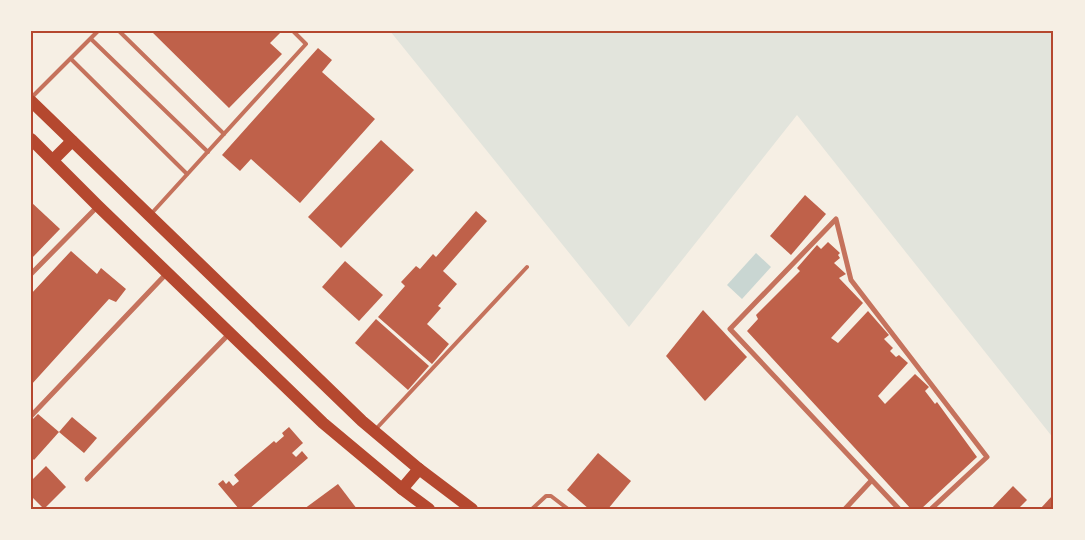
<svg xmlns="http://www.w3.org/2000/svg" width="1085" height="540" font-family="Signika,sans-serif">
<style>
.green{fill:#e2e4dc}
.water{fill:#c9d6d2}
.building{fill:#bf614a}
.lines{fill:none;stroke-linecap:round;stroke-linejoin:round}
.service{stroke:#c5725c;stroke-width:4}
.minor{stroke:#c5725c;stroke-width:5}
.primary{stroke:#b5482f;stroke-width:12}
.neatline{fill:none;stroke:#b5482f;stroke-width:2}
</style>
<rect width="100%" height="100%" fill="#f6efe4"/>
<!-- green -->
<polygon class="green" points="390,31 1054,31 1054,439 797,115 629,327"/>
<!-- water -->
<polygon class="water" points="756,253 771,267 742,299 727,285"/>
<!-- building -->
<g class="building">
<polygon points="151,31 282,31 270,43 282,54 229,108"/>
<polygon points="318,48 332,60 322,72 375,119 300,203 251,159 240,171 222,155"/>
<polygon points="381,140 414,170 341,248 308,217"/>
<polygon points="805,195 826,214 791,255 770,236"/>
<polygon points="31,202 60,229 31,259"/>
<polygon points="476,211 487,221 443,271 457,284 438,306 441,308 427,324 449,344 432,364 378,317 405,286 401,282 416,266 420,269 433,254 436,257"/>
<polygon points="828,242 840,253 838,255 840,258 834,263 846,274 839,278 863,303 831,338 838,343 868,311 889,335 884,339 893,348 890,351 896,357 899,355 908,363 878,396 885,404 915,374 929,387 925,391 935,404 937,402 977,457 921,509 911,509 747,331 758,319 756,315 800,271 797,268 817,245 821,249"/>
<polygon points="71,251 97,274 101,268 126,289 116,302 109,299 31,385 31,294"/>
<polygon points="345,261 383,295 359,321 322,287"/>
<polygon points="703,310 747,357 705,401 666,356"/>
<polygon points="376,319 429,366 408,390 355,343"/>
<polygon points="38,414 59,432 34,460 31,457 31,421"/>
<polygon points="72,417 97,438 84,453 59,432"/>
<polygon points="289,427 303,443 292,453 296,457 302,451 308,458 249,509 239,509 218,484 223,480 226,484 229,481 233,486 239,481 234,475 274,441 276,443 284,436 282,433"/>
<polygon points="598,453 631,481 608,509 589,509 567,490"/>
<polygon points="46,466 66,487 44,509 31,496 31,481"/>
<polygon points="338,484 357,509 304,509"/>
<polygon points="1013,486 1027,500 1018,509 991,509"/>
<polygon points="1052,496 1054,509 1042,509 1041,508"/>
</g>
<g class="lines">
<!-- service -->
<g class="service">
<polyline points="119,31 224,134"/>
<polyline points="91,39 208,152"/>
<polyline points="71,59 187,174"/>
<polyline points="31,98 98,31"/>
<polyline points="151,214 306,44 293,31"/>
<polyline points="375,430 527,267"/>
<polyline points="532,509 546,496 551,496 568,509"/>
</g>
<!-- minor -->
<g class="minor">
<polyline points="31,274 98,206"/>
<polyline points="31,416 167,273"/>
<polyline points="87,479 229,334"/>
<polyline points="845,509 871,481"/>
<polyline points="899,509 730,329 836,219 851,280 987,457 931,509"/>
</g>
<!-- primary -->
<g class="primary">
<polyline points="31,101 362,421 419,469 472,509"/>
<polyline points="31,139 98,206 323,423 402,489 429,509"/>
<polyline points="53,160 72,141"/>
<polyline points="402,489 419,469"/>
</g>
</g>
<!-- border -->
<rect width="1085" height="540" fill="none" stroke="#f6efe4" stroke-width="65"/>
<rect x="32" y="32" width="1020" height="476" class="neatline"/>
</svg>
